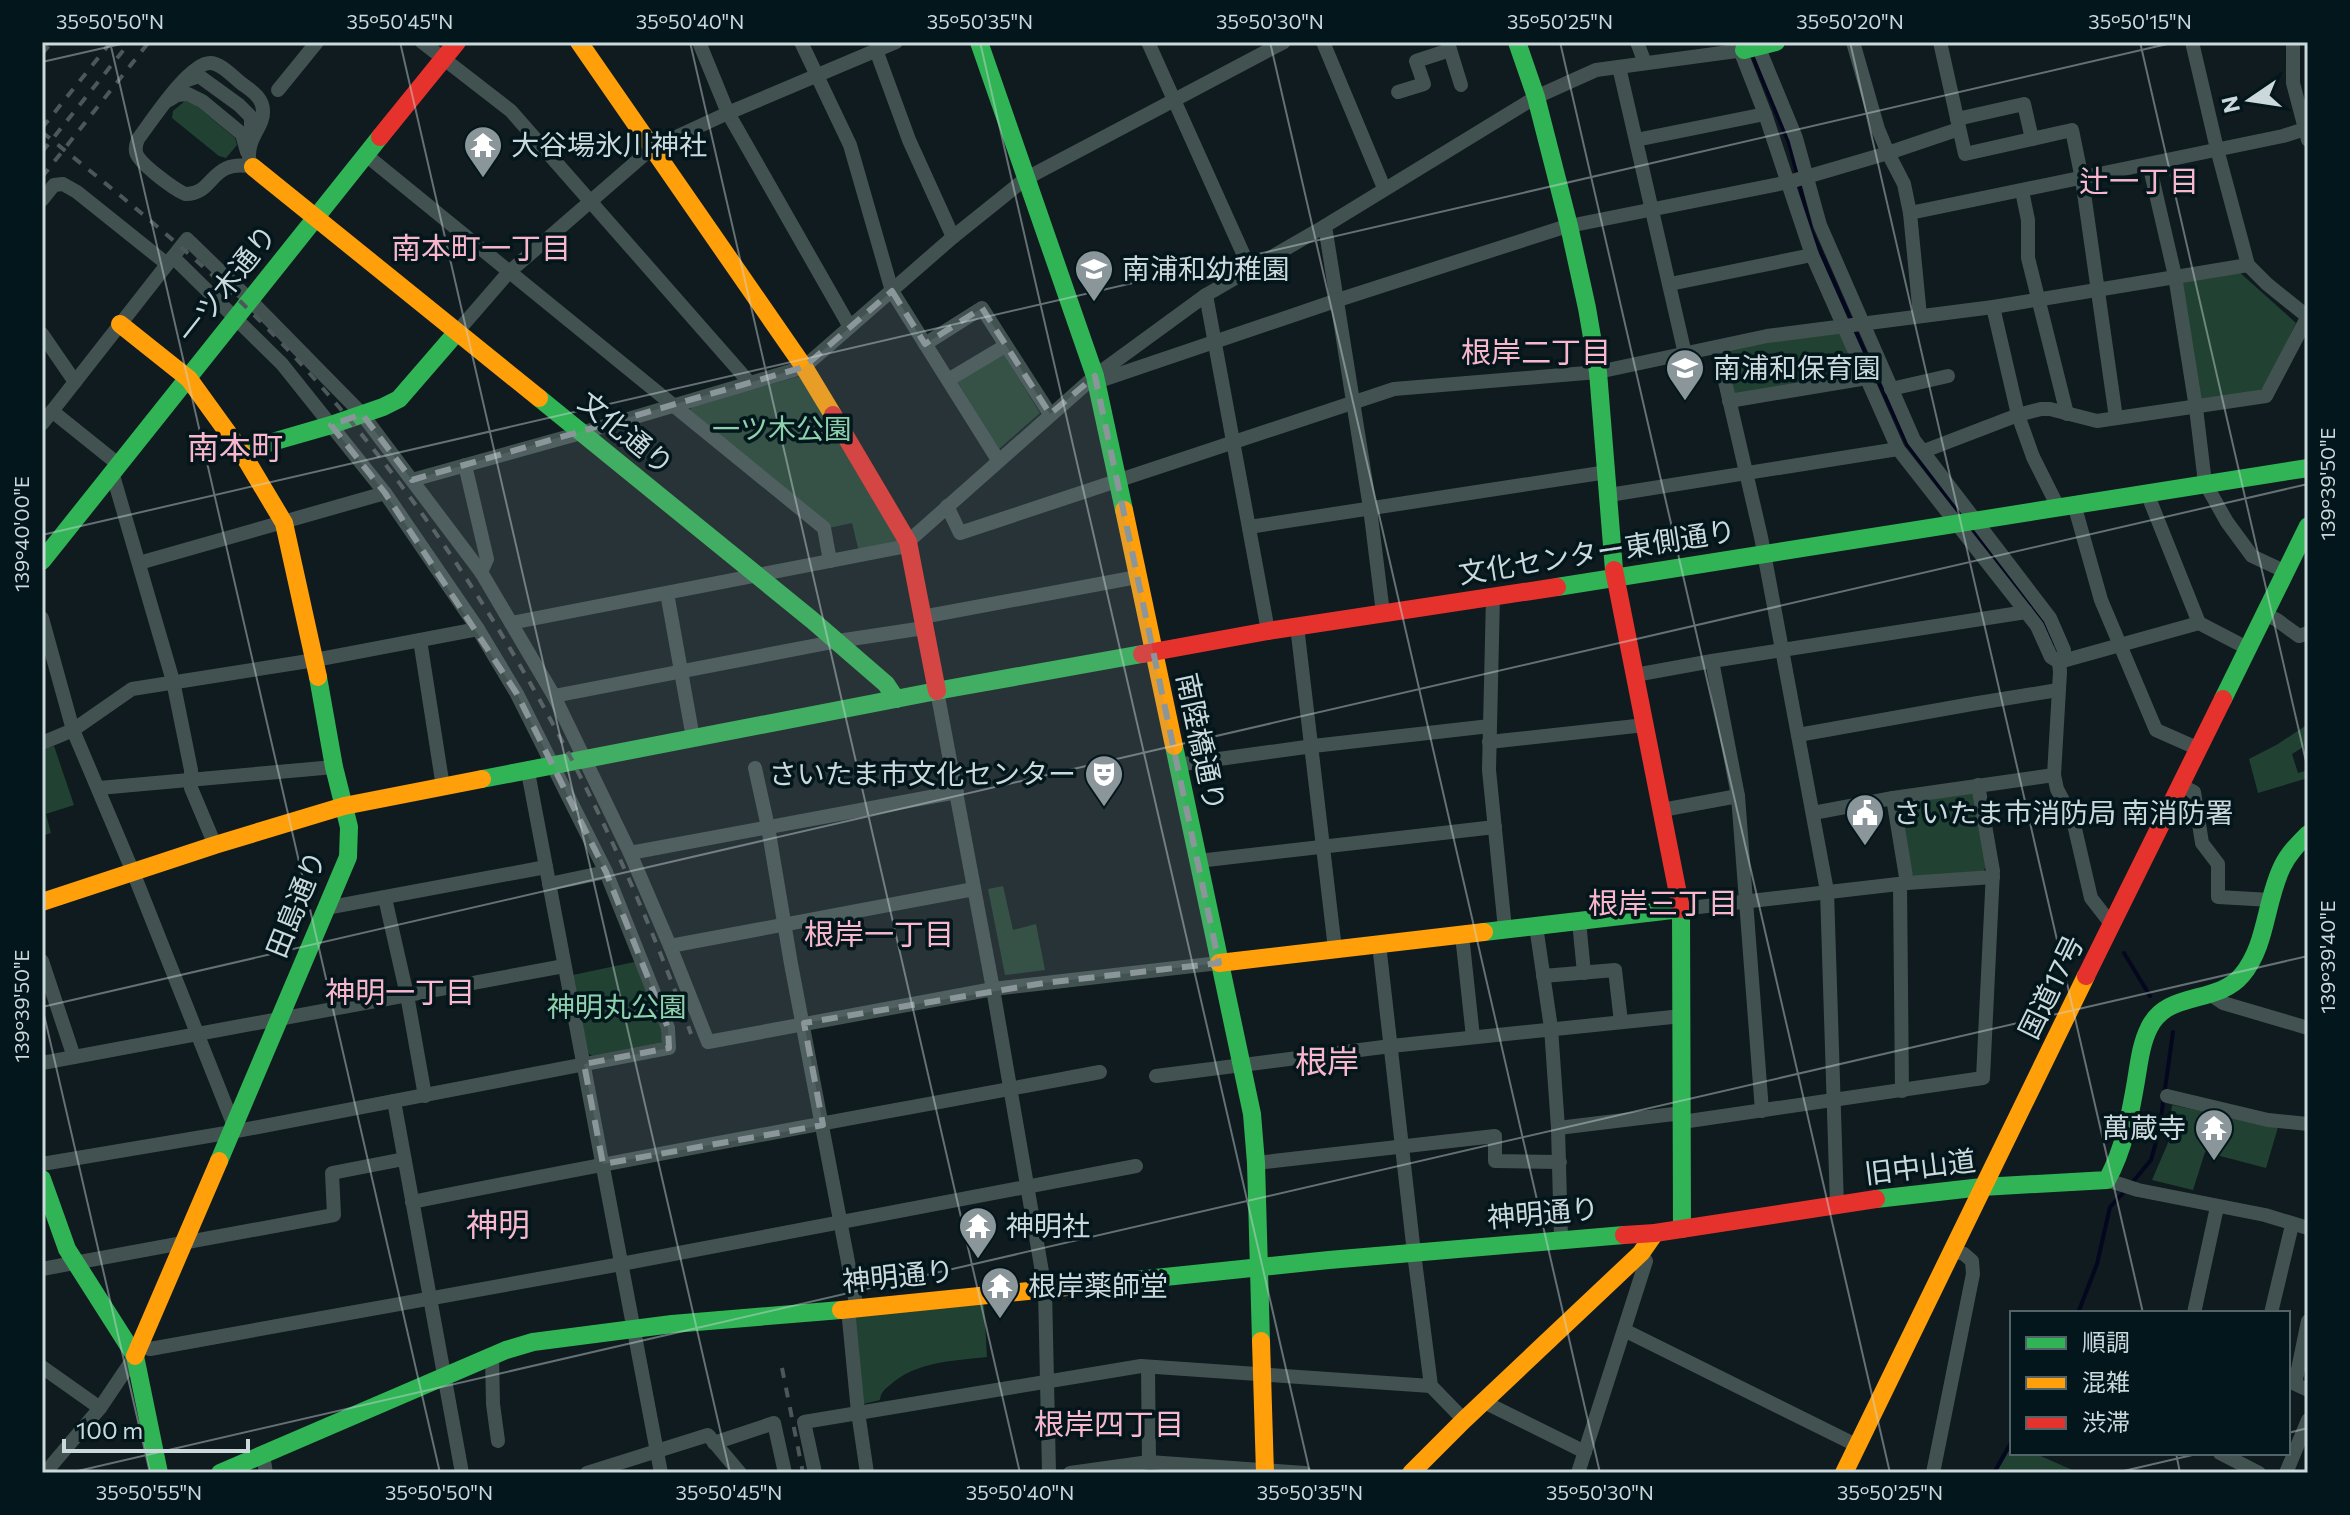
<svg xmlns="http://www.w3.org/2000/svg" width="2350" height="1515" font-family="Commissioner,'Noto Sans JP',sans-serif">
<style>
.green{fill:#214232}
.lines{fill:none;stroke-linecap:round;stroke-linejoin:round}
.stream{stroke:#04071e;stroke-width:4}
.street{stroke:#425251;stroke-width:14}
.fast{stroke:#30b455;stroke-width:18}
.slow{stroke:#ff9f0a;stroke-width:18}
.jam{stroke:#e5322d;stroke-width:18}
.rail{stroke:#4b5758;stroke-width:4;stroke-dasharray:10 10;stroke-linecap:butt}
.marked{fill:#8a969a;fill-opacity:0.2;stroke:#8a969a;stroke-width:6;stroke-dasharray:16 10;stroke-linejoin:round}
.ticks{fill:none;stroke:#ccd9dc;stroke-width:2;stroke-opacity:0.45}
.labels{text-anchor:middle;stroke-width:7;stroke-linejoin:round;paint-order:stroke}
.poi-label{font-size:28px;fill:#ccd9dc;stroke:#02161b;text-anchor:start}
.street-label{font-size:28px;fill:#ccd9dc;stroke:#02161b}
.park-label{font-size:28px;fill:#8ed0ab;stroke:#02161b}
.neighbourhood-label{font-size:30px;fill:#f8b7cc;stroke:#02161b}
.quarter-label{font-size:32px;fill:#f8b7cc;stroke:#02161b}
.neatline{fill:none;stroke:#ccd9dc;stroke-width:3}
.ticks-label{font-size:20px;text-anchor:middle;fill:#ccd9dc}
</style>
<rect width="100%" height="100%" fill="#0f1b1e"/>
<!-- green -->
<g class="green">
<polygon points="185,101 192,102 235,138 237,145 226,158 219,156 172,118 173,111"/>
<polygon points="2238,271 2296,323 2264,389 2204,402 2200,398 2180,283"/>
<polygon points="1841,333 1860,374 1737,395 1733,392 1723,354 1728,349 1771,341"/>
<polygon points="1003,353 1040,413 999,449 957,381"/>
<polygon points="800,376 898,539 896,545 859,552 852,523 829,528 690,412 691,407"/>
<polygon points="2308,724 2308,744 2292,754 2298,773 2305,771 2308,778 2258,793 2249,759 2278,744"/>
<polygon points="54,746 74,805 46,814 51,833 42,836 42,750"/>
<polygon points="1974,793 1986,865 1984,871 1916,878 1912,874 1900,806 1905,801"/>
<polygon points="1003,886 1013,930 1036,924 1045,970 1005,975 988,889"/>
<polygon points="639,961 664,1029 661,1033 663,1039 661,1044 592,1056 588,1053 573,975"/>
<polygon points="2172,1105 2278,1127 2266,1168 2205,1152 2193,1190 2152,1180 2168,1143"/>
<path d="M984,1304L987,1357C953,1361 917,1361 890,1385C884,1390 881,1392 880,1400L863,1404L852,1316Z"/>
<polygon points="2012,1445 2012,1453 2034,1453 2079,1473 1996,1473"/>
</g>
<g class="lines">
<!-- stream -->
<g class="stream">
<polyline points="1752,55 1789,143 1797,174"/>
<polyline points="1799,183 1811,230 1851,320"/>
<polyline points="1854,328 1907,444 1960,514"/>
<polyline points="1970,527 2045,624 2053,644"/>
<polyline points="2124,953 2150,996"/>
<polyline points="2131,1184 2151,1160 2159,1131 2173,1032"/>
<polyline points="2078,1313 2097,1264 2110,1207 2125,1191"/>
<polyline points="1994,1473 2012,1441"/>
</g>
<!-- street -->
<g class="street">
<polyline points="422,42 511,111 749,382"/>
<polyline points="699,42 728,113 850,327"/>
<polyline points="801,42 850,145 892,291 998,460"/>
<polyline points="1148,42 1250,269"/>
<polyline points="1323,42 1384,188"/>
<polyline points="1637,42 1645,63"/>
<polyline points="1853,42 1878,129 1888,153 1904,184 1910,213 1920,316"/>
<polyline points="1940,42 1965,154 2072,130 2082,179 2116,418"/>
<polyline points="2192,42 2217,149 2248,265 2267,284 2308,317"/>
<polyline points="2293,42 2293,83 2308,140"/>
<polyline points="1448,43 1461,85"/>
<polyline points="1758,46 1796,138 1820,225 1914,440 2050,618 2064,650 2063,661"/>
<polyline points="876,50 909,140 953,237"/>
<polyline points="1740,50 1765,114 1812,255 1898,449 2037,626 2051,657 2059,662 2060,672 2054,775 2057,789 2073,820 2091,898 2112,925"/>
<polyline points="1619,67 1685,354"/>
<polyline points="184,81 199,76 239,105 251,117 251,137"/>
<polyline points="278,90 317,42"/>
<polyline points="1398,92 1424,84 1416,61 1450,50"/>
<polyline points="169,100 177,95 188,94 202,101 242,134 247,152"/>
<polyline points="1957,119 2024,104 2032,139"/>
<polyline points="1636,140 1765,114"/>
<polyline points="366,155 824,528 830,561"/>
<path d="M249,157C248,137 264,126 263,111C263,97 250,90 241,83C232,76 221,63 210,63C189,63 151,122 138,139C136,144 135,147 136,152C138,163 174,189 185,194C215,195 209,158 253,167"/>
<polyline points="2149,164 2175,276 2196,408 2205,483 2227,522 2252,556 2286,572"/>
<polyline points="2022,191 2028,220 2028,258 2067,414"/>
<polyline points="42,200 54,185 63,184 77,192 167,264"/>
<polyline points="1910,213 2283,136 2308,128"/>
<polyline points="1325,226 1370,508 1383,613"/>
<polyline points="1670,284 1812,255"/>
<polyline points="1206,295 1268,631"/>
<polyline points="1993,307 2018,415 2033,457 2058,507"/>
<polyline points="457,332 508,273 652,148 728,113 896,42"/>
<polyline points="42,334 75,382"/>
<polyline points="925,344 982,308 1050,414"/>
<polyline points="1717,347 1761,537 1827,891 1837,1206"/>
<polyline points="948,380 1005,346"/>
<polyline points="1096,382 1338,300 1564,227 1789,182 1888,153 1959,129"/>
<polyline points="1891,389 1948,376"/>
<polyline points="1729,401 1867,378"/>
<polyline points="52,411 118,464"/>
<polyline points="42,424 187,239 249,299 362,414 481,572 554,696 630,853 670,946 708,1042 993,989 1219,963"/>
<polyline points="1924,451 2018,415 2041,409 2050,409 2097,421 2266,396 2308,316"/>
<polyline points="465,465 487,559 481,572"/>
<polyline points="112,472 173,681 191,770 191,788 215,845"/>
<polyline points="412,480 581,433 804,367 953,237 1025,179 1284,42"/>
<polyline points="2147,493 2199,623"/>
<polyline points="1609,495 1898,449"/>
<polyline points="2074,504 2101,600 2156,730 2199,749"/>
<polyline points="947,506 960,533 1394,389 1598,372 1767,336 1993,307 2248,265"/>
<polyline points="1249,527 1607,472"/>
<polyline points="139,563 385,493"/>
<polyline points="667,593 693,738"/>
<polyline points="1493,596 1489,770 1505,929"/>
<polyline points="2265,614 2277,620 2299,636 2308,633"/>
<polyline points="922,617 1137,577"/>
<polyline points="42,618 73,730 133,872 234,1126"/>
<polyline points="511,623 902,547 1095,376 1206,295 1325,226 1536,97 1596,70 1744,50"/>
<polyline points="1297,626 1335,949"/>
<polyline points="420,640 443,787"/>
<polyline points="1712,661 1738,796 1762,1111"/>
<polyline points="2059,662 2199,623 2249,649"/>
<polyline points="1635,675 1712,661 2026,612"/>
<polyline points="937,691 993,989 1045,1289 1049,1473"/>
<polyline points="554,696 838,641 924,628"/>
<polyline points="1798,735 1972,704 2058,690"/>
<polyline points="1489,742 1645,725"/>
<polyline points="42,743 73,730 132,689 315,660 478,629"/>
<polyline points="1176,765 1313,746 1490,726"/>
<polyline points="755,768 768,827 791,964 857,1309"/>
<polyline points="528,772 661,1473"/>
<polyline points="2180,785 2194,792 2202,843 2218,864 2218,897 2271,900"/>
<polyline points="99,788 334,767"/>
<polyline points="1893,798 1907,883"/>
<polyline points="1662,810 1738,796"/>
<polyline points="1813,813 1893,798 2054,775"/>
<polyline points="630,853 957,792"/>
<polyline points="1198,861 1495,827"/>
<polyline points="549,884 606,872"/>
<polyline points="1900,884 1902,1091"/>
<polyline points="385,898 407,995 425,1096"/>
<polyline points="326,908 546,867"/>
<polyline points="1681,909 1907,883 1993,877"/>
<polyline points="1579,921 1584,973"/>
<polyline points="1536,926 1551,1028 1558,1128 1561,1240"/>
<polyline points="1462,935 1473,1037"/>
<polyline points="1379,944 1414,1253 1431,1386 1464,1420"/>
<polyline points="670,946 974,889"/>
<polyline points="42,961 74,1057"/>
<polyline points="1543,976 1615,970 1621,1022"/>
<polyline points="2211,995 2223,1003 2308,1028"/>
<polyline points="42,1063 564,966"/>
<polyline points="1156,1076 1391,1046 1682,1016"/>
<polyline points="2167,1096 2268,1120 2308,1124"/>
<polyline points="394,1101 462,1473"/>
<polyline points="1682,1122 1983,1078 1993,871 1978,785"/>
<polyline points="1558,1128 1682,1113"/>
<polyline points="1256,1163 1495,1136 1495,1161 1560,1162"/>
<polyline points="42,1164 232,1132 669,1048 668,1028 606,872 517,694 478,629 385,493 282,364 173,257"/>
<polyline points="2107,1180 2138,1190 2265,1215 2308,1228"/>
<path d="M412,1202C641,1156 871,1115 1100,1072"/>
<polyline points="42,1269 334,1215 332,1173 404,1159"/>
<polyline points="848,1309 858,1412 867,1473"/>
<polyline points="2194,1313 2217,1207"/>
<polyline points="2271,1313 2292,1225"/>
<polyline points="2308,1321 2295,1384 2308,1390"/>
<polyline points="1624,1330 1858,1446"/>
<polyline points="141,1346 150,1349 621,1264 1136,1166"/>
<polyline points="492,1356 493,1404 498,1441"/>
<polyline points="42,1367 100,1408"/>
<polyline points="1148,1367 1149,1462"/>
<polyline points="1484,1402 1585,1452"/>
<polyline points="714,1443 774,1423 785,1473"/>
<polyline points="2220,1453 2259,1473"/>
<polyline points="263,1455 266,1473"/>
<polyline points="45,1473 100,1408 135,1356"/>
<polyline points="587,1473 708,1435 740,1473"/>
<polyline points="815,1473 804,1422 1141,1366 1431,1386"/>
<polyline points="1070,1473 1149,1462 1305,1473"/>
<polyline points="1578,1473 1646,1261 1641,1253"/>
<polyline points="1933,1473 1973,1274 1972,1261 1964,1254 1951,1250"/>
<polyline points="2286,1473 2308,1420"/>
</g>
<!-- fast -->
<g class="fast">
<polyline points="979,42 1095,376 1124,510"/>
<polyline points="1517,42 1536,97 1569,226 1587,308 1598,372 1614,570"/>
<polyline points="1744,50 1776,42"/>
<polyline points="539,398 812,620 886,684 896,699"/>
<polyline points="241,451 331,425 383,407 399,399 457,332"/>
<polyline points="42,561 380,137"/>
<polyline points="1557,587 2308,468"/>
<polyline points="2223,699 2308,526"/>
<polyline points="1174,746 1252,1114 1256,1163 1261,1341"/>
<polyline points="482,779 947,689 1142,654"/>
<polyline points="1681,909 1682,1229"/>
<polyline points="1484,932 1681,909"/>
<polyline points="219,1161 348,857 349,827 334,767 318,677"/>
<polyline points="42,1179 67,1249 135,1356 159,1473"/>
<path d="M1876,1199L1982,1187L2107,1180C2124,1149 2130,1116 2136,1081C2139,1063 2141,1044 2149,1028C2167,990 2217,1005 2242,975C2267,945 2265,902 2282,867C2288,854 2298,844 2308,834"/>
<polyline points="1097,1284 1329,1260 1624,1235"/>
<polyline points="220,1473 506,1350 533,1342 672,1324 841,1310"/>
</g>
<!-- slow -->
<g class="slow">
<polyline points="579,42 804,367 833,415"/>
<polyline points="253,167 539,398"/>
<polyline points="120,324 189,379 241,451 284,523 318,677"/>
<polyline points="1124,510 1174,746"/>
<polyline points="42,902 215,845 344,806 482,779"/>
<polyline points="1219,963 1484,932"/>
<polyline points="841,1310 1097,1284"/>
<polyline points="1261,1341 1265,1473"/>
<polyline points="135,1356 219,1161"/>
<polyline points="1411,1473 1464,1420 1641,1253 1655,1233"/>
<polyline points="1844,1473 2086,976"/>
</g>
<!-- jam -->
<g class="jam">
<polyline points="380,137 457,42"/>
<polyline points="833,415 908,542 937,691"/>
<polyline points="1614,570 1681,909"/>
<polyline points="1142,654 1268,631 1557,587"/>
<polyline points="2086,976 2223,699"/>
<polyline points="1624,1235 1655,1233 1876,1199"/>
</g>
<!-- rail -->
<g class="rail">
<polyline points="42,54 52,42"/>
<polyline points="42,128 111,42"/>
<path d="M42,132C120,195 199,258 269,330C458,524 600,781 691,1034"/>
<polyline points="42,152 130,42"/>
<polyline points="42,177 149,42"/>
<polyline points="782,1368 803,1473"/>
</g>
</g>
<!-- marked area -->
<path class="marked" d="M892,291L925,344L982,308L1050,414L1095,376L1219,963L1044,983L804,1023L823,1125L603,1164L584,1064L669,1048L668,1028L606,872L517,694L385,493L331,425L362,414L412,480L804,367Z"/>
<!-- ticks -->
<path class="ticks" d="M110,42L440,1473M400,42L730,1473M690,42L1020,1473M980,42L1310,1473M1270,42L1600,1473M1560,42L1890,1473M1850,42L2143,1313M2140,42L2308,770M42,62L130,42M42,535L2176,42M42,1006L150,1473M42,1007L2308,484M2288,1433L2308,1428M2176,1453L2180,1473M69,1473L2308,956M2115,1473L2201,1453"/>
<!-- icons -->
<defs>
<symbol id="temple-pin" viewBox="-11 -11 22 30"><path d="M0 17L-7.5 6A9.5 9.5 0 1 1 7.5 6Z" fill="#8a969a" stroke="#02161b"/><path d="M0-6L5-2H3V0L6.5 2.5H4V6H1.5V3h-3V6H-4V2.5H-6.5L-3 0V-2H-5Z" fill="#fff"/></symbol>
<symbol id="school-pin" viewBox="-11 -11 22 30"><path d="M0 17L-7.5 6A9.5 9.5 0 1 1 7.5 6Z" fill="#8a969a" stroke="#02161b"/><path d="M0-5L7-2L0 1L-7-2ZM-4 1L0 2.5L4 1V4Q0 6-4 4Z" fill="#fff"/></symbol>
<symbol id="theatre-pin" viewBox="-11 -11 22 30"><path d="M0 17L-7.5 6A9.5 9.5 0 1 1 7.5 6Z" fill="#8a969a" stroke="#02161b"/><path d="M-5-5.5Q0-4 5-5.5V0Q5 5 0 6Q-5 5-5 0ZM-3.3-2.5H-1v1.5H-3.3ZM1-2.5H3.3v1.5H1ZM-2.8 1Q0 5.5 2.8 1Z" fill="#fff"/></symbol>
<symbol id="civic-pin" viewBox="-11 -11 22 30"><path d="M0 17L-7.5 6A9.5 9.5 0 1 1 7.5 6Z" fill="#8a969a" stroke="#02161b"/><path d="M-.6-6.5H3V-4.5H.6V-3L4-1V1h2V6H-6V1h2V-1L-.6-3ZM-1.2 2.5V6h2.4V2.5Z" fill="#fff"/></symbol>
</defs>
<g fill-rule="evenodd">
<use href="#temple-pin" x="461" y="123" width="44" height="60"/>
<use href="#school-pin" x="1072" y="247" width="44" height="60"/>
<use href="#school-pin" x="1663" y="346" width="44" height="60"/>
<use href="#theatre-pin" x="1082" y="752" width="44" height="60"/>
<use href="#civic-pin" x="1843" y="791" width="44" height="60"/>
<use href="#temple-pin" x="2192" y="1106" width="44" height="60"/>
<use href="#temple-pin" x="956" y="1204" width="44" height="60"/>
<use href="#temple-pin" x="978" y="1264" width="44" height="60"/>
</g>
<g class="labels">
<!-- poi labels -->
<g class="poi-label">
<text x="511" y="155">大谷場氷川神社</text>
<text x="1122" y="279">南浦和幼稚園</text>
<text x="1713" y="378">南浦和保育園</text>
<text x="1076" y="784" text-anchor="end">さいたま市文化センター</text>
<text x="1893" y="823">さいたま市消防局 南消防署</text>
<text x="2186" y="1138" text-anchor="end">萬蔵寺</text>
<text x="1006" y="1236">神明社</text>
<text x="1028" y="1296">根岸薬師堂</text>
</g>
<!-- street labels -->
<g class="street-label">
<text transform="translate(227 284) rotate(-52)" y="10">一ツ木通り</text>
<text transform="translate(626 433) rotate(39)" y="10">文化通り</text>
<text transform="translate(1597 552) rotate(-9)" y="10">文化センター東側通り</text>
<text transform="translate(1201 742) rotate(78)" y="10">南陸橋通り</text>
<text transform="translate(296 904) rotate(-68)" y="10">田島通り</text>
<text transform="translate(2051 987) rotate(-64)" y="10">国道17号</text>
<text transform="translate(1920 1167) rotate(-7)" y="10">旧中山道</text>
<text transform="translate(1543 1213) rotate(-5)" y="10">神明通り</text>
<text transform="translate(898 1276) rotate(-6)" y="10">神明通り</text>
</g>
<!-- park labels -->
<g class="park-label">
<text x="782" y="439">一ツ木公園</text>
<text x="617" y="1017">神明丸公園</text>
</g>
<!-- neighbourhood labels -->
<g class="neighbourhood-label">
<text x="2139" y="192">辻一丁目</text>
<text x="481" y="259">南本町一丁目</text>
<text x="1536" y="363">根岸二丁目</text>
<text x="1663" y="914">根岸三丁目</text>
<text x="879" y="945">根岸一丁目</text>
<text x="400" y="1003">神明一丁目</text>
<text x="1109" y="1435">根岸四丁目</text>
</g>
<!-- quarter labels -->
<g class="quarter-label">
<text x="235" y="459">南本町</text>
<text x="1327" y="1073">根岸</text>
<text x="498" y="1236">神明</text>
</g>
</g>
<!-- border -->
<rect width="2350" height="1515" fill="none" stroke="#02161b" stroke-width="88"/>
<!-- legend -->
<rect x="2010" y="1311" width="280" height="144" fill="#02161b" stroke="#536468" stroke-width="2"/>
<rect x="2026" y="1337" width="40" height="12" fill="#30b455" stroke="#536468" stroke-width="2"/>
<text x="2082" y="1351" font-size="24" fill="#ccd9dc">順調</text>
<rect x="2026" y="1377" width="40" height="12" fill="#ff9f0a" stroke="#536468" stroke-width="2"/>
<text x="2082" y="1391" font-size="24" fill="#ccd9dc">混雑</text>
<rect x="2026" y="1417" width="40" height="12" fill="#e5322d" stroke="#536468" stroke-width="2"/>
<text x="2082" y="1431" font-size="24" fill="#ccd9dc">渋滞</text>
<!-- north arrow -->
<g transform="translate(2250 100) rotate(257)" stroke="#02161b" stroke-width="6" paint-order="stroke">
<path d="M0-6L14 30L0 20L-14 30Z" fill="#ccd9dc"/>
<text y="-12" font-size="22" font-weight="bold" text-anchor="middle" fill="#ccd9dc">N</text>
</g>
<!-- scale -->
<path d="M64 1439v12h184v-12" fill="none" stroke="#ccd9dc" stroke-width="4"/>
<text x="76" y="1439" font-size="24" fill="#ccd9dc" stroke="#02161b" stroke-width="6" paint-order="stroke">100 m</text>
<rect x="44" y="44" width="2262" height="1427" class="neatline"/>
<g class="ticks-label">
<text x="110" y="29">35°50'50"N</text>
<text x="400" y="29">35°50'45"N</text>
<text x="690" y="29">35°50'40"N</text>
<text x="980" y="29">35°50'35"N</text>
<text x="1270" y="29">35°50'30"N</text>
<text x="1560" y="29">35°50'25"N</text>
<text x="1850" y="29">35°50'20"N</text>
<text x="2140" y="29">35°50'15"N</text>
<text transform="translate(2328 484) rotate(-90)" y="7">139°39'50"E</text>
<text transform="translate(22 534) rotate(-90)" y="7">139°40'00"E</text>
<text transform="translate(2328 957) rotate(-90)" y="7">139°39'40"E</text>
<text transform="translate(22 1006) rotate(-90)" y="7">139°39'50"E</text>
<text x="149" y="1500">35°50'55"N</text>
<text x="439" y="1500">35°50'50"N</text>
<text x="729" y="1500">35°50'45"N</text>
<text x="1020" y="1500">35°50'40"N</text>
<text x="1310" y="1500">35°50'35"N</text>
<text x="1600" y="1500">35°50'30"N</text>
<text x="1890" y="1500">35°50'25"N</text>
</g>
</svg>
